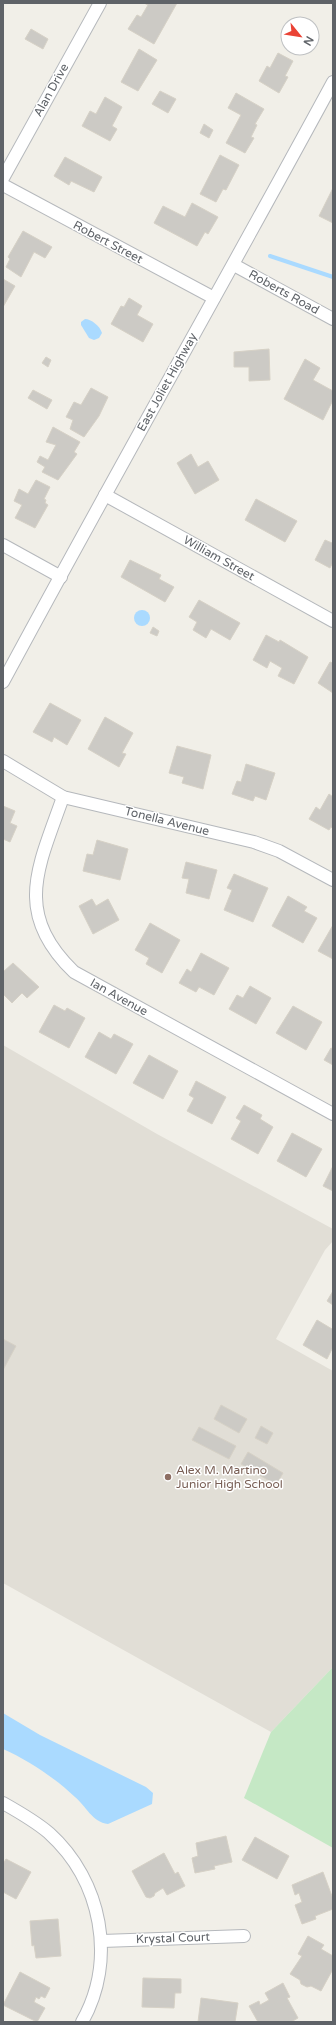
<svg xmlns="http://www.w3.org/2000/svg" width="336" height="2025" font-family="'Varela Round',sans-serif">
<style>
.education{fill:#e1ded6}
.green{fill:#c5e8c5}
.water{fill:#aadaff}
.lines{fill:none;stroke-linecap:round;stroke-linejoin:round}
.stream{stroke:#aadaff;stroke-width:4}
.building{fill:#cccac5;stroke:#d6d1c6}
.street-casing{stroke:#b5b8bc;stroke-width:14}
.street{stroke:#fff;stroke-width:12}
.education-dot{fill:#8d6e63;stroke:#fff;stroke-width:1.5}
.labels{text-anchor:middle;stroke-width:3;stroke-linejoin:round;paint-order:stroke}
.street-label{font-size:12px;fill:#5f6368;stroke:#fff}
.education-label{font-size:12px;fill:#785e54;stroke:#fff;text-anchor:start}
</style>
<rect width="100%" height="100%" fill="#f1efe8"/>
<!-- education -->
<polygon class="education" points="3,1045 157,1134 333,1229 333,1241 325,1250 276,1339 333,1371 333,1667 271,1732 3,1583"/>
<!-- green -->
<polygon class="green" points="333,1667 333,1848 244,1798 271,1732"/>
<!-- water -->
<g class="water">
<path d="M85,319C91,319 100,326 102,333L99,338L94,340L89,338L81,325V322Z"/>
<circle cx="142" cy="618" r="8"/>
<path d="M3,1713L40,1735L146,1787L153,1793L152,1804L108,1824C92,1822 86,1806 75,1797C55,1778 28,1760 3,1749Z"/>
</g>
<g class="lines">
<!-- stream -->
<polyline class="stream" points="270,256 333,277"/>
</g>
<!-- building -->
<g class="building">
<polygon points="144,3 177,3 154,44 128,29 137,15 141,17 148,5"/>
<polygon points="31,29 48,39 43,49 25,39"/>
<polygon points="139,49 157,60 138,91 121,82"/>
<polygon points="278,53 293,61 285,76 288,77 279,93 259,81 267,66 270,68"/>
<polygon points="160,91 176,99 168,113 152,104"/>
<polygon points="236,93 264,109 255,124 257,125 251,137 254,138 245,153 226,143 241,115 228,108"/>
<polygon points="105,97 122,107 112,126 117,129 110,141 82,126 90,111 96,114"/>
<polygon points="204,124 213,130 209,138 200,133"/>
<polygon points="220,155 239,165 226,190 223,189 216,202 200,194"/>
<polygon points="65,157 102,177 94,192 71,181 69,185 54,176"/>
<polygon points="333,188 333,223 319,216"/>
<polygon points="192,203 218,217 208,234 205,232 197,246 154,223 163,206 185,217"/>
<polygon points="23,231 52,247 45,258 34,252 21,277 6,267 10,259 8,257"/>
<polygon points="3,279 15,286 3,307"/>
<polygon points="129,298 142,306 137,315 153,324 143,342 111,324 121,306 124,307"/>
<polygon points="269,349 270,380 249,381 249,367 234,367 234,352"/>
<polygon points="46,357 51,360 48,367 42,363"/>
<polygon points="305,359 320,368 313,380 333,391 333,400 323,420 284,399"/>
<polygon points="91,388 108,397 99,416 84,437 70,429 73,420 66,417 74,402 81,405"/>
<polygon points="33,390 52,400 47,409 28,398"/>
<polygon points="53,427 80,442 74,452 77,454 58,480 42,472 45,467 37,462 40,456 48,460 56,445 46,442"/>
<polygon points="191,454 198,467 208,461 219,480 195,494 177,463"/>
<polygon points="36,480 50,487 44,499 46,500 45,503 48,505 35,528 15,518 22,505 14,501 19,489 28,494"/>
<polygon points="256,499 297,521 285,542 245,520"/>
<polygon points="325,540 332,543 333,541 333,562 330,568 315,560"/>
<polygon points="130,560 161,575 159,579 174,587 165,602 121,577"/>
<polygon points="199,600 240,623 230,640 211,629 206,638 193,630 197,622 189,617"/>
<polygon points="153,627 159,631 157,636 150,633"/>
<polygon points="266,635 279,642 280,640 308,657 294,684 278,676 282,668 270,661 267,668 253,660"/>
<polygon points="330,662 333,663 333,693 318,683"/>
<polygon points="50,703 81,720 67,745 54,737 52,742 33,732"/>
<polygon points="105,717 133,733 122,753 126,754 119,767 88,749"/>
<polygon points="177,746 211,755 203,789 182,783 184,777 169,773"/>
<polygon points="246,764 275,773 266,800 255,796 253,801 232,794 237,781 241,782"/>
<polygon points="329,794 333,797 333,829 331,827 329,830 309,819 316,807 320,810"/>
<polygon points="3,806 15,811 10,823 17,826 10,842 3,839"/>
<polygon points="97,840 128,849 120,880 83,871 87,854 93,855"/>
<polygon points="186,862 217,870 209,899 186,893 189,879 182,878"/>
<polygon points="234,874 268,888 253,922 224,910 232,890 227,888"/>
<polygon points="288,896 307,907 304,911 317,918 303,943 272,926"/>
<polygon points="92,899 96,906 108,899 119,920 93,934 79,906"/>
<polygon points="150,923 180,940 162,973 146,964 149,958 135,950"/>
<polygon points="333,925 333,959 318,951"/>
<polygon points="201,953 229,968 214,995 199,987 196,992 179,983 187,969 191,972"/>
<polygon points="13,963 39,987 27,998 22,993 12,1003 3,994 3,972"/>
<polygon points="250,986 271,998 256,1024 229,1009 237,995 243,998"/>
<polygon points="54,1005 65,1011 67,1008 85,1018 69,1048 39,1032"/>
<polygon points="293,1006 322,1022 306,1050 276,1033"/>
<polygon points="99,1032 111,1039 114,1034 133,1044 116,1074 85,1057"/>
<polygon points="331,1048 333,1049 333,1065 324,1060"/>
<polygon points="149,1055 178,1071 163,1099 133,1083"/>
<polygon points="196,1081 226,1097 212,1124 187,1111 194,1098 189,1095"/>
<polygon points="244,1105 262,1115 260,1119 273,1127 258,1154 231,1139 241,1121 236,1118"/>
<polygon points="292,1133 322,1149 306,1177 277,1161"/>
<polygon points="333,1166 333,1191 323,1186"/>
<polygon points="333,1291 333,1305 327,1301"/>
<polygon points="317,1320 332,1329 333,1326 333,1347 327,1359 303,1345"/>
<polygon points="3,1339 16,1346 3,1370"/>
<polygon points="221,1405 247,1419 239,1433 214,1419"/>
<polygon points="261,1426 273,1433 267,1444 255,1438"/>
<polygon points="199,1427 236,1446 229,1459 192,1440"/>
<polygon points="248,1452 283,1473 276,1485 241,1464"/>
<polygon points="226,1836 232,1862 214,1866 215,1869 195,1873 192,1858 198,1856 196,1843"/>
<polygon points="255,1837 289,1856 277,1879 242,1860"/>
<polygon points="164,1853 175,1874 178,1872 185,1886 167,1895 163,1888 155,1893 154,1896 150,1898 146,1897 132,1871"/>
<polygon points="6,1859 31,1872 16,1899 3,1892 3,1864"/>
<polygon points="323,1872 333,1899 333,1909 315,1916 316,1919 302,1924 295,1905 302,1902 299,1893 295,1895 292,1885"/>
<polygon points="58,1919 61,1956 36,1958 34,1945 32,1946 30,1921"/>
<polygon points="308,1936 324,1945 321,1949 333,1956 333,1969 321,1991 311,1986 307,1987 301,1984 300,1980 290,1974 302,1956 298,1954"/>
<polygon points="20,1972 50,1988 45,1998 41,1996 39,1999 36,1997 34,2002 45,2008 37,2022 3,2005"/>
<polygon points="143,1978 181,1979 181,1993 175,1993 174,2008 142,2007"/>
<polygon points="283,1983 290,1997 287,1998 298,2018 291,2022 258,2022 249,2006 259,2001 260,2005 269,2000 265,1993"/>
<polygon points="201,1998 238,2003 235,2022 198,2022"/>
</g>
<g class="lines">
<defs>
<g id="street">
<polyline points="3,178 100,3"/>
<polyline points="3,185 214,298"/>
<polyline points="234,265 333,319"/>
<polyline points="105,495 333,621"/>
<polyline points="3,545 61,577"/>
<path d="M3,682C111,481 224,283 333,82"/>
<polyline points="3,761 63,797 254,842 279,851 333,880"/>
<path d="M63,797C39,866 12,912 74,972L333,1114"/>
<path d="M3,1803C19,1812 35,1821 49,1833C102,1881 117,1960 82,2022"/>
<polyline points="102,1941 244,1936"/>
</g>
</defs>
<!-- street casing -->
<use href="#street" class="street-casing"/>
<!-- street -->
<use href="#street" class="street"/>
</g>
<!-- markers -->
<circle class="education-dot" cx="168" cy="1477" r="4"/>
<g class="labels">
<!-- street labels -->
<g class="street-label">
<text transform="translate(51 90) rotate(-61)" y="4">Alan Drive</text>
<text transform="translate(108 242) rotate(28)" y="4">Robert Street</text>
<text transform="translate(284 292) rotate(29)" y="4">Roberts Road</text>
<text transform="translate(167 382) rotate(-61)" y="4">East Joliet Highway</text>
<text transform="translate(219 558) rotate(29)" y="4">William Street</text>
<text transform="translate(167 821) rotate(14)" y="4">Tonella Avenue</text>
<text transform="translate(119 997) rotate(29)" y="4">Ian Avenue</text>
<text transform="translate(173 1938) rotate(-2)" y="4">Krystal Court</text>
</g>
<!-- education labels -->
<g class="education-label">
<text x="176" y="1474">Alex M. Martino<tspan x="176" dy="14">Junior High School</tspan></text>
</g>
</g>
<!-- border -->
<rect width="336" height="2025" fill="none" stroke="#5f6368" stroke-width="8"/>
<!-- north arrow -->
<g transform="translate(300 36) rotate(120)"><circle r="19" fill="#ffffff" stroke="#bfc1c3"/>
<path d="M0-3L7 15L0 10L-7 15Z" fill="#ea4335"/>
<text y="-6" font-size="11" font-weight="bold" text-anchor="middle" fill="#5f6368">N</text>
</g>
</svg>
